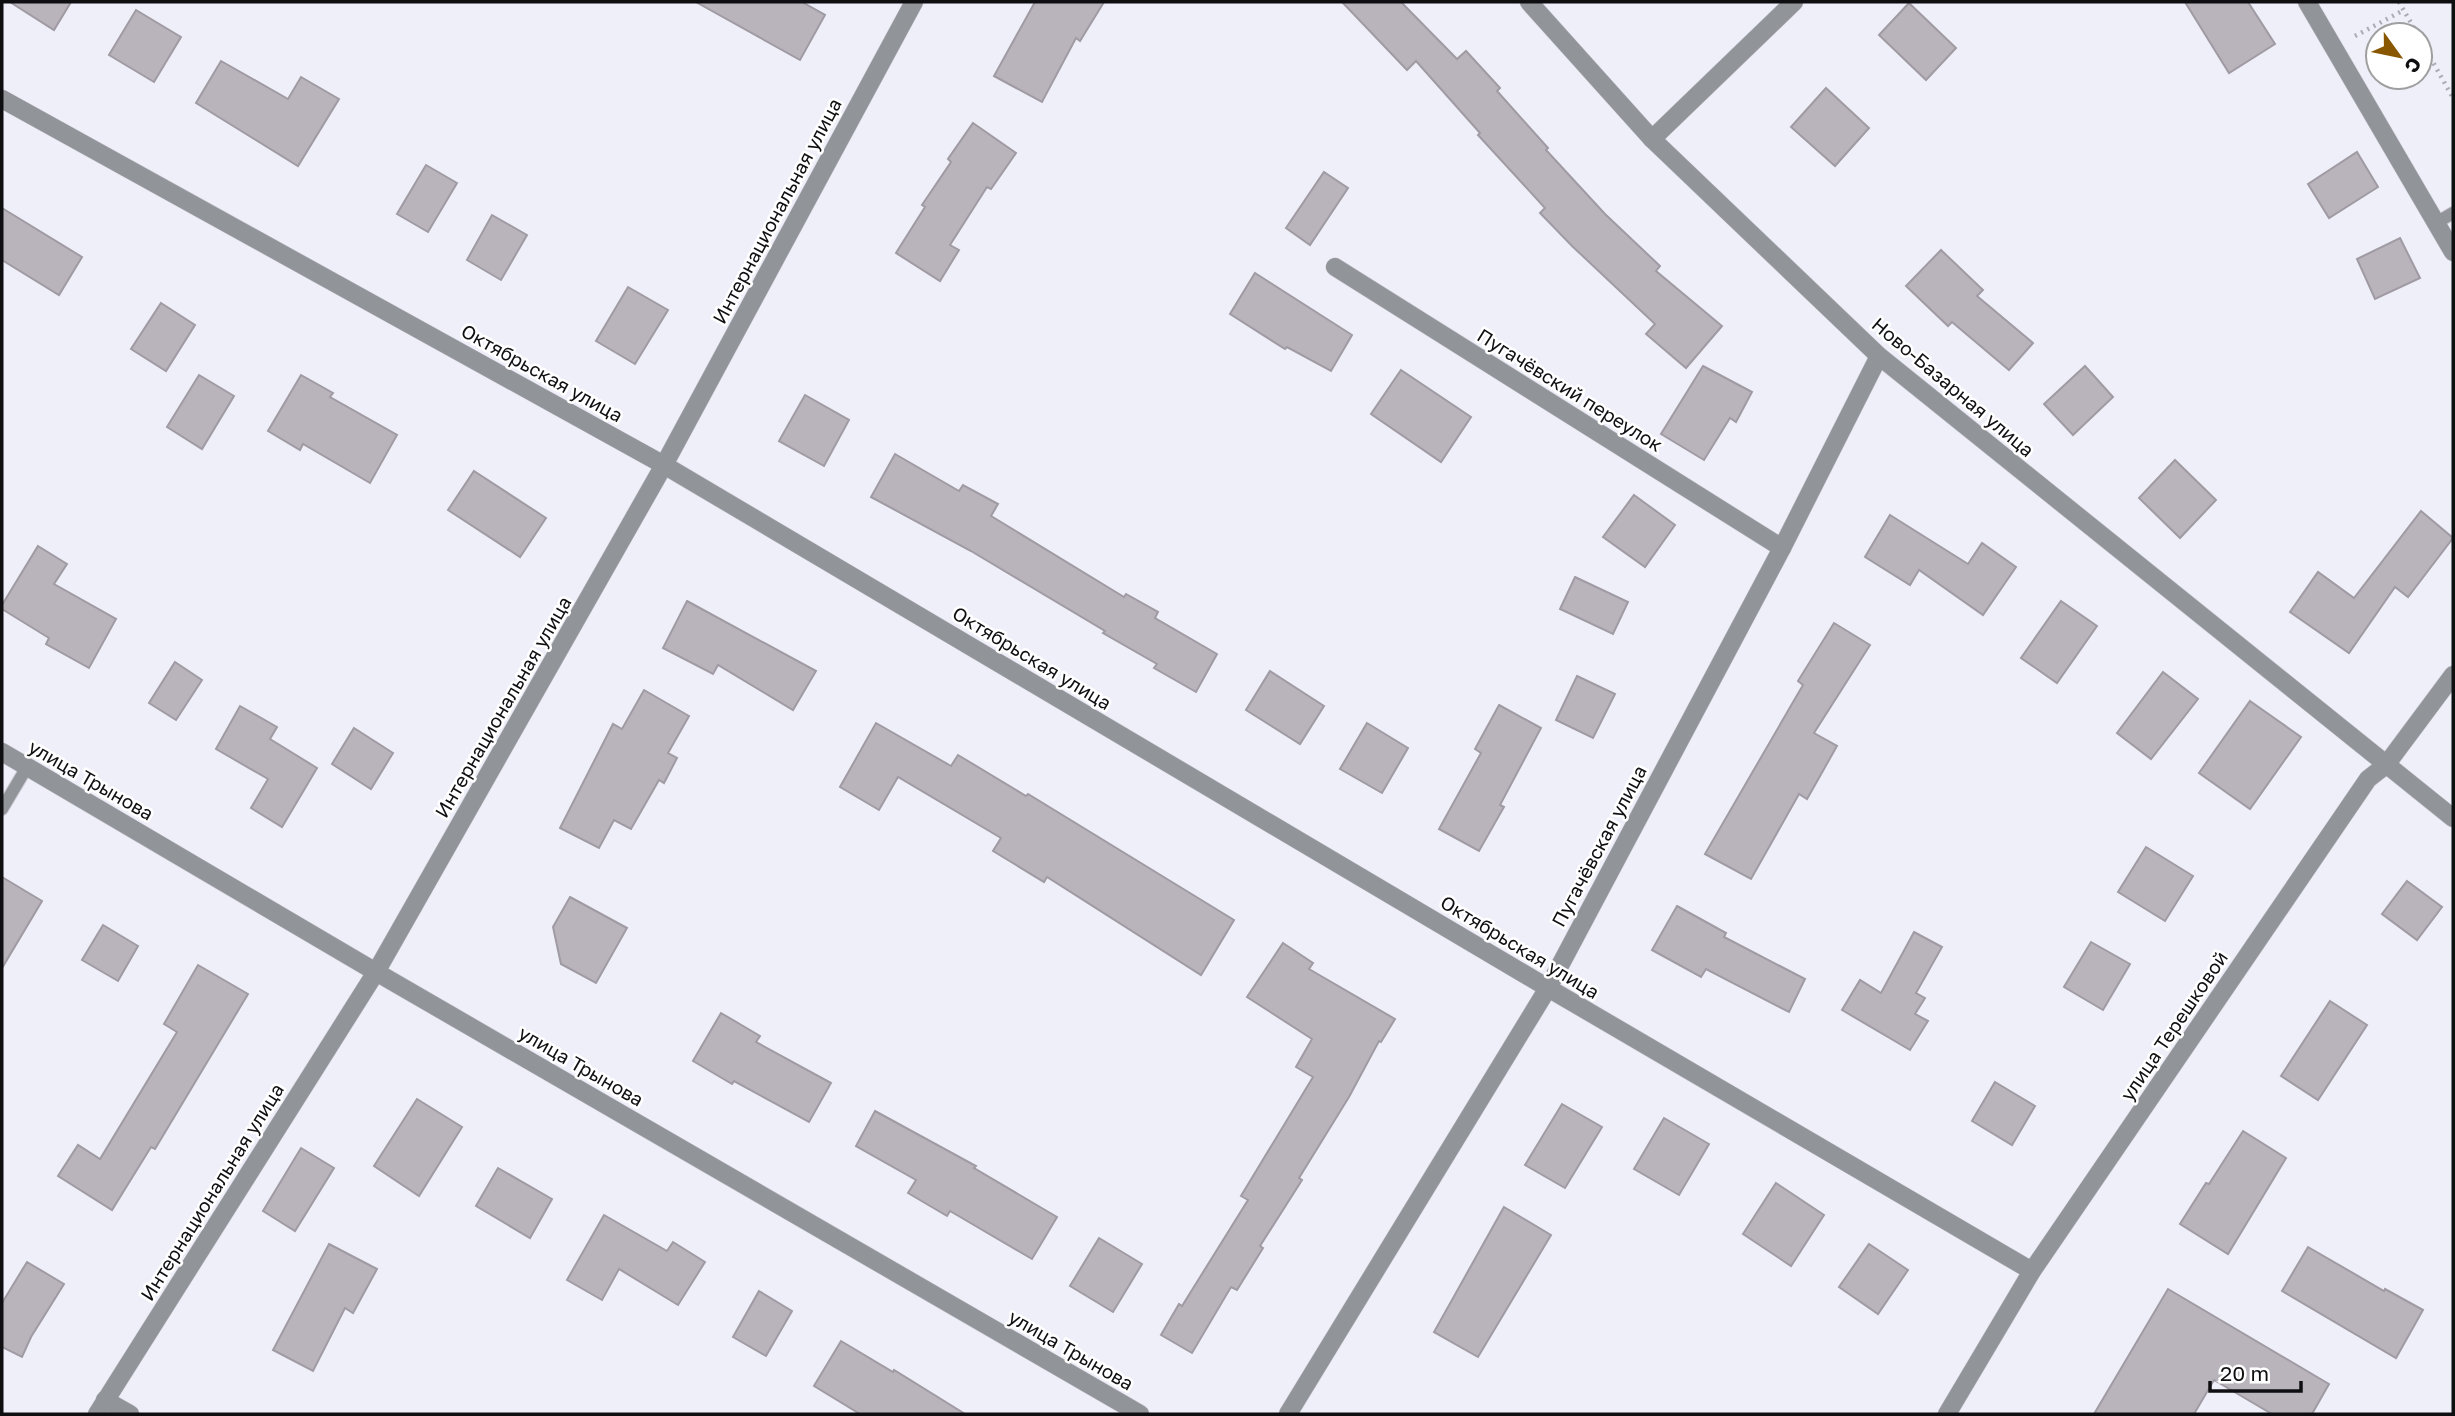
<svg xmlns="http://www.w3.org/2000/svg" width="2455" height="1416" font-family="'Golos Text',sans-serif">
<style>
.building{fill:#b9b4bc;stroke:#a09ba3;stroke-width:2}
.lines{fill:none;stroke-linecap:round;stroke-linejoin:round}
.service-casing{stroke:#cbcbd5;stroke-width:14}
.minor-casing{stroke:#cbcbd5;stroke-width:19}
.tertiary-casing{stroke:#cbcbd5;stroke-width:19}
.path{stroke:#ababb4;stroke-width:4.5;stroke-dasharray:2 5;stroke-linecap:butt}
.service{stroke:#919498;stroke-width:12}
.minor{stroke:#919498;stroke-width:18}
.tertiary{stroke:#919498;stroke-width:18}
.labels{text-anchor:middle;stroke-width:5;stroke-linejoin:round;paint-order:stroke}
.street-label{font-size:19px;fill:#0f0f12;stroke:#fff}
</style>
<rect width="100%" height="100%" fill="#efeffa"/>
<!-- building -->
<g class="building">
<polygon points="10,2 71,2 54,30"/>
<polygon points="696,2 802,2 825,15 800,60"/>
<polygon points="1035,2 1104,2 1080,41 1076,38 1042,102 994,76"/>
<polygon points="1342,2 1401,2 1457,59 1466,51 1500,88 1497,91 1548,148 1546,150 1605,214 1660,266 1656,271 1722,326 1686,368 1646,334 1655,324 1572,246 1540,213 1545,208 1478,135 1480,133 1416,61 1407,70"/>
<polygon points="2185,2 2248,2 2275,44 2229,73"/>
<polygon points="1909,3 1956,48 1926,80 1879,35"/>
<polygon points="136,10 181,37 154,82 109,55"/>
<polygon points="221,61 288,99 301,77 339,99 298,166 196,103"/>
<polygon points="1826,88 1869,128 1835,166 1791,127"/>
<polygon points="973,123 1016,153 991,189 987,187 950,245 959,250 940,281 896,253 925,207 922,205 951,162 948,159"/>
<polygon points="2357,152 2378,187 2329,218 2308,184"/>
<polygon points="426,165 457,183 428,232 397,214"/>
<polygon points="1324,172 1348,188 1310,245 1286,228"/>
<polygon points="2,208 82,257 59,295 2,260"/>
<polygon points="492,215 527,235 501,280 467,260"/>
<polygon points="2400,238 2420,278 2375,299 2357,259"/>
<polygon points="1941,250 1983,290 1977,296 2033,343 2009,370 1952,322 1948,326 1906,286"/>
<polygon points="1255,273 1352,335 1331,371 1287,347 1285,349 1230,314"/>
<polygon points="628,287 668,310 635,364 596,341"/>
<polygon points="161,303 195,325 166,371 131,349"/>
<polygon points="1703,366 1752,392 1736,422 1730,418 1704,460 1661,434"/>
<polygon points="2085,366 2113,397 2073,435 2044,404"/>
<polygon points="1401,370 1471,417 1441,462 1371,414"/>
<polygon points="199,375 234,396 202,449 167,427"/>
<polygon points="301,375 333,393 330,397 397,435 370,483 303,444 300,450 268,431"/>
<polygon points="805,395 849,420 824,466 779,441"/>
<polygon points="895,454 959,491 963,485 998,504 991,516 1124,597 1126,594 1158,612 1155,618 1217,654 1196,692 1154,668 1157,664 1103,633 1105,631 971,551 871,497"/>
<polygon points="2175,460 2216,500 2180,538 2139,498"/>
<polygon points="474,471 546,518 520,557 448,510"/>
<polygon points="1634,495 1675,525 1645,567 1603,537"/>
<polygon points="2421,511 2453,538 2408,597 2395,587 2349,653 2290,612 2318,572 2354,598"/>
<polygon points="1890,515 1968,564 1982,543 2016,567 1983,615 1919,570 1910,585 1865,557"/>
<polygon points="38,546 67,564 54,584 116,619 89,668 46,644 49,638 2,609 2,605"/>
<polygon points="1575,577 1628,602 1613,634 1560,609"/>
<polygon points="687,601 816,671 793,710 718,665 713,674 663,648"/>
<polygon points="2061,601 2097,626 2057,683 2021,658"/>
<polygon points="1834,623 1870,645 1814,733 1837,746 1807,799 1799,794 1751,879 1705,854 1803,685 1798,681"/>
<polygon points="175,662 202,680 176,720 149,703"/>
<polygon points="1270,671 1324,706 1300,744 1246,710"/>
<polygon points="2163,672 2198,699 2151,759 2117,733"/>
<polygon points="1577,676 1615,694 1593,738 1556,720"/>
<polygon points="644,690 689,716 668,753 677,758 664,783 659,780 631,829 614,820 599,848 560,828 613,724 622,729"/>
<polygon points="2250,701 2301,737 2250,809 2199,773"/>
<polygon points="1499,705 1541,728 1500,805 1504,807 1479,851 1439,829 1481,753 1475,749"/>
<polygon points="240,706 277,727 270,739 317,768 282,827 251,808 268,779 216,749"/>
<polygon points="876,723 951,766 958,755 1026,796 1028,794 1234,920 1201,975 1047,877 1044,882 993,851 1001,838 898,777 879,810 840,787"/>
<polygon points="1367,723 1408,748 1382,793 1340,769"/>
<polygon points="354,728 393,753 371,789 332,764"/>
<polygon points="2146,847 2193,876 2165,921 2118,892"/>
<polygon points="2,877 42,901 2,968"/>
<polygon points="2407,881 2442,907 2417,940 2382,914"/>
<polygon points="570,897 627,928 596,983 561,964 553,927"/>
<polygon points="1677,906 1726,933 1724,937 1805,979 1789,1012 1706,969 1701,977 1652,950"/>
<polygon points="103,925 138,946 118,981 82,960"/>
<polygon points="1914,932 1942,947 1916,993 1925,998 1915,1014 1928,1021 1910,1050 1842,1010 1860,980 1881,993"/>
<polygon points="2091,942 2130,964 2103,1010 2064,987"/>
<polygon points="1283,943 1313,963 1309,969 1395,1019 1381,1042 1379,1041 1349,1097 1299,1178 1302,1180 1260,1246 1263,1248 1237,1290 1231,1287 1192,1353 1161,1335 1179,1304 1182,1306 1248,1200 1241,1196 1313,1077 1296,1067 1312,1039 1247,997"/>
<polygon points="198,965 248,994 155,1149 151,1147 112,1210 58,1176 78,1145 100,1159 177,1032 164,1024"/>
<polygon points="2330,1001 2367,1025 2318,1100 2281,1076"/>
<polygon points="721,1013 760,1036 756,1042 831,1083 809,1122 734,1081 732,1084 693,1061"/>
<polygon points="1995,1082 2035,1106 2012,1145 1972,1121"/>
<polygon points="417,1099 462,1127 419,1196 374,1166"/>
<polygon points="1562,1104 1602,1127 1565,1188 1525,1165"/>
<polygon points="875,1111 976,1166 974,1168 1057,1217 1032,1259 950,1211 947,1216 908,1193 916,1180 856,1146"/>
<polygon points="1664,1118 1709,1144 1679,1195 1634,1169"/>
<polygon points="2243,1131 2286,1158 2228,1254 2180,1224 2206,1183 2209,1184"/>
<polygon points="301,1148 334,1168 295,1231 263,1211"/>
<polygon points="498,1168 552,1199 530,1238 476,1206"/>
<polygon points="1776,1183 1824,1215 1791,1266 1743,1234"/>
<polygon points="1504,1207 1551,1235 1478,1357 1434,1332"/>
<polygon points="604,1215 667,1251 673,1242 705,1262 678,1305 619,1269 602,1300 567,1280"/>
<polygon points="1099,1238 1142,1264 1113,1312 1070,1286"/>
<polygon points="329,1244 377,1269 353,1313 345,1308 313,1371 273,1350"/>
<polygon points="1869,1244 1908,1270 1878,1314 1839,1287"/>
<polygon points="2308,1247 2384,1291 2385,1289 2423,1310 2396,1358 2282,1291"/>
<polygon points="27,1262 64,1284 31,1337 22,1357 2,1347 2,1303"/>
<polygon points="2168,1289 2329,1384 2312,1414 2272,1414 2214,1380 2194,1414 2094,1414"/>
<polygon points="759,1291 792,1311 766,1356 733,1337"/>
<polygon points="841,1341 893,1372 894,1370 965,1414 860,1414 814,1386"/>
</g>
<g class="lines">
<defs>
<g id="service">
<polyline points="2436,223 2453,213"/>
<polyline points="2,809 27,767"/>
</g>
<g id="minor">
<polyline points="1529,2 1652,139 1879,356 2453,818"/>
<polyline points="2,99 664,465 1548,988 2032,1271"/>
<polyline points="1652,139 1794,2"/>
<polyline points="1335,267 1782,548"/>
<polyline points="2,752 376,972 1140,1414"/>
<polyline points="105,1400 130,1414"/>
<polyline points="97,1414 376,972 664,465 914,2"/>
<polyline points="1288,1414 1548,988 1782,548 1879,356"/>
<polyline points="1947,1414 2032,1271 2368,779 2386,765 2453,675"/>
</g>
<polyline id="tertiary" points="2307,2 2453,252"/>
</defs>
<!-- service casing -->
<use href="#service" class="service-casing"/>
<!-- minor casing -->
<use href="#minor" class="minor-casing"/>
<!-- tertiary casing -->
<use href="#tertiary" class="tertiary-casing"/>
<!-- path -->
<g class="path">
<polyline points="2399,2 2418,35"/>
<polyline points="2355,36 2404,10"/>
<polyline points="2420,39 2453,98"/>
</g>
<!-- service -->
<use href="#service" class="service"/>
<!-- minor -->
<use href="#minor" class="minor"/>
<!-- tertiary -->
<use href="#tertiary" class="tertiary"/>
</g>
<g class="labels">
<!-- street labels -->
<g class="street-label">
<text transform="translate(777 211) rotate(-62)" y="7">Интернациональная улица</text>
<text transform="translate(542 373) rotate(29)" y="7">Октябрьская улица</text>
<text transform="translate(1953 387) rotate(40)" y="7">Ново-Базарная улица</text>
<text transform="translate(1570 390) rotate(32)" y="7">Пугачёвский переулок</text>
<text transform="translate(1032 658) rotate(31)" y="7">Октябрьская улица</text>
<text transform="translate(503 707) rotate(-60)" y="7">Интернациональная улица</text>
<text transform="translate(91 780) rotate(30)" y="7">улица Трынова</text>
<text transform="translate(1599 846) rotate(-62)" y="7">Пугачёвская улица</text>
<text transform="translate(1520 947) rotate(31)" y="7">Октябрьская улица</text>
<text transform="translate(2174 1026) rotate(-56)" y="7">улица Терешковой</text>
<text transform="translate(581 1066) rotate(30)" y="7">улица Трынова</text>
<text transform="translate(212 1192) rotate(-58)" y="7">Интернациональная улица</text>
<text transform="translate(1071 1350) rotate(30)" y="7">улица Трынова</text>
</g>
</g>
<!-- border -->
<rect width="2455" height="1416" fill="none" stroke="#0f0f12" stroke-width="7"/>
<!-- north arrow -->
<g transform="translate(2399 56) rotate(123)"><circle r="33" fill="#ffffff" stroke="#9f9fa0" stroke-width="2"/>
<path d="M0-5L12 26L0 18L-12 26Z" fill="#895700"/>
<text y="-10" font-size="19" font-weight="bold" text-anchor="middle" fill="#0f0f12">С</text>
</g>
<!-- scale -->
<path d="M2210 1381v10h91v-10" fill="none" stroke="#0f0f12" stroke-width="3.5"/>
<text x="2220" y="1381" font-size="21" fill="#0f0f12" stroke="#ffffff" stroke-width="5" paint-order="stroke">20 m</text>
</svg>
